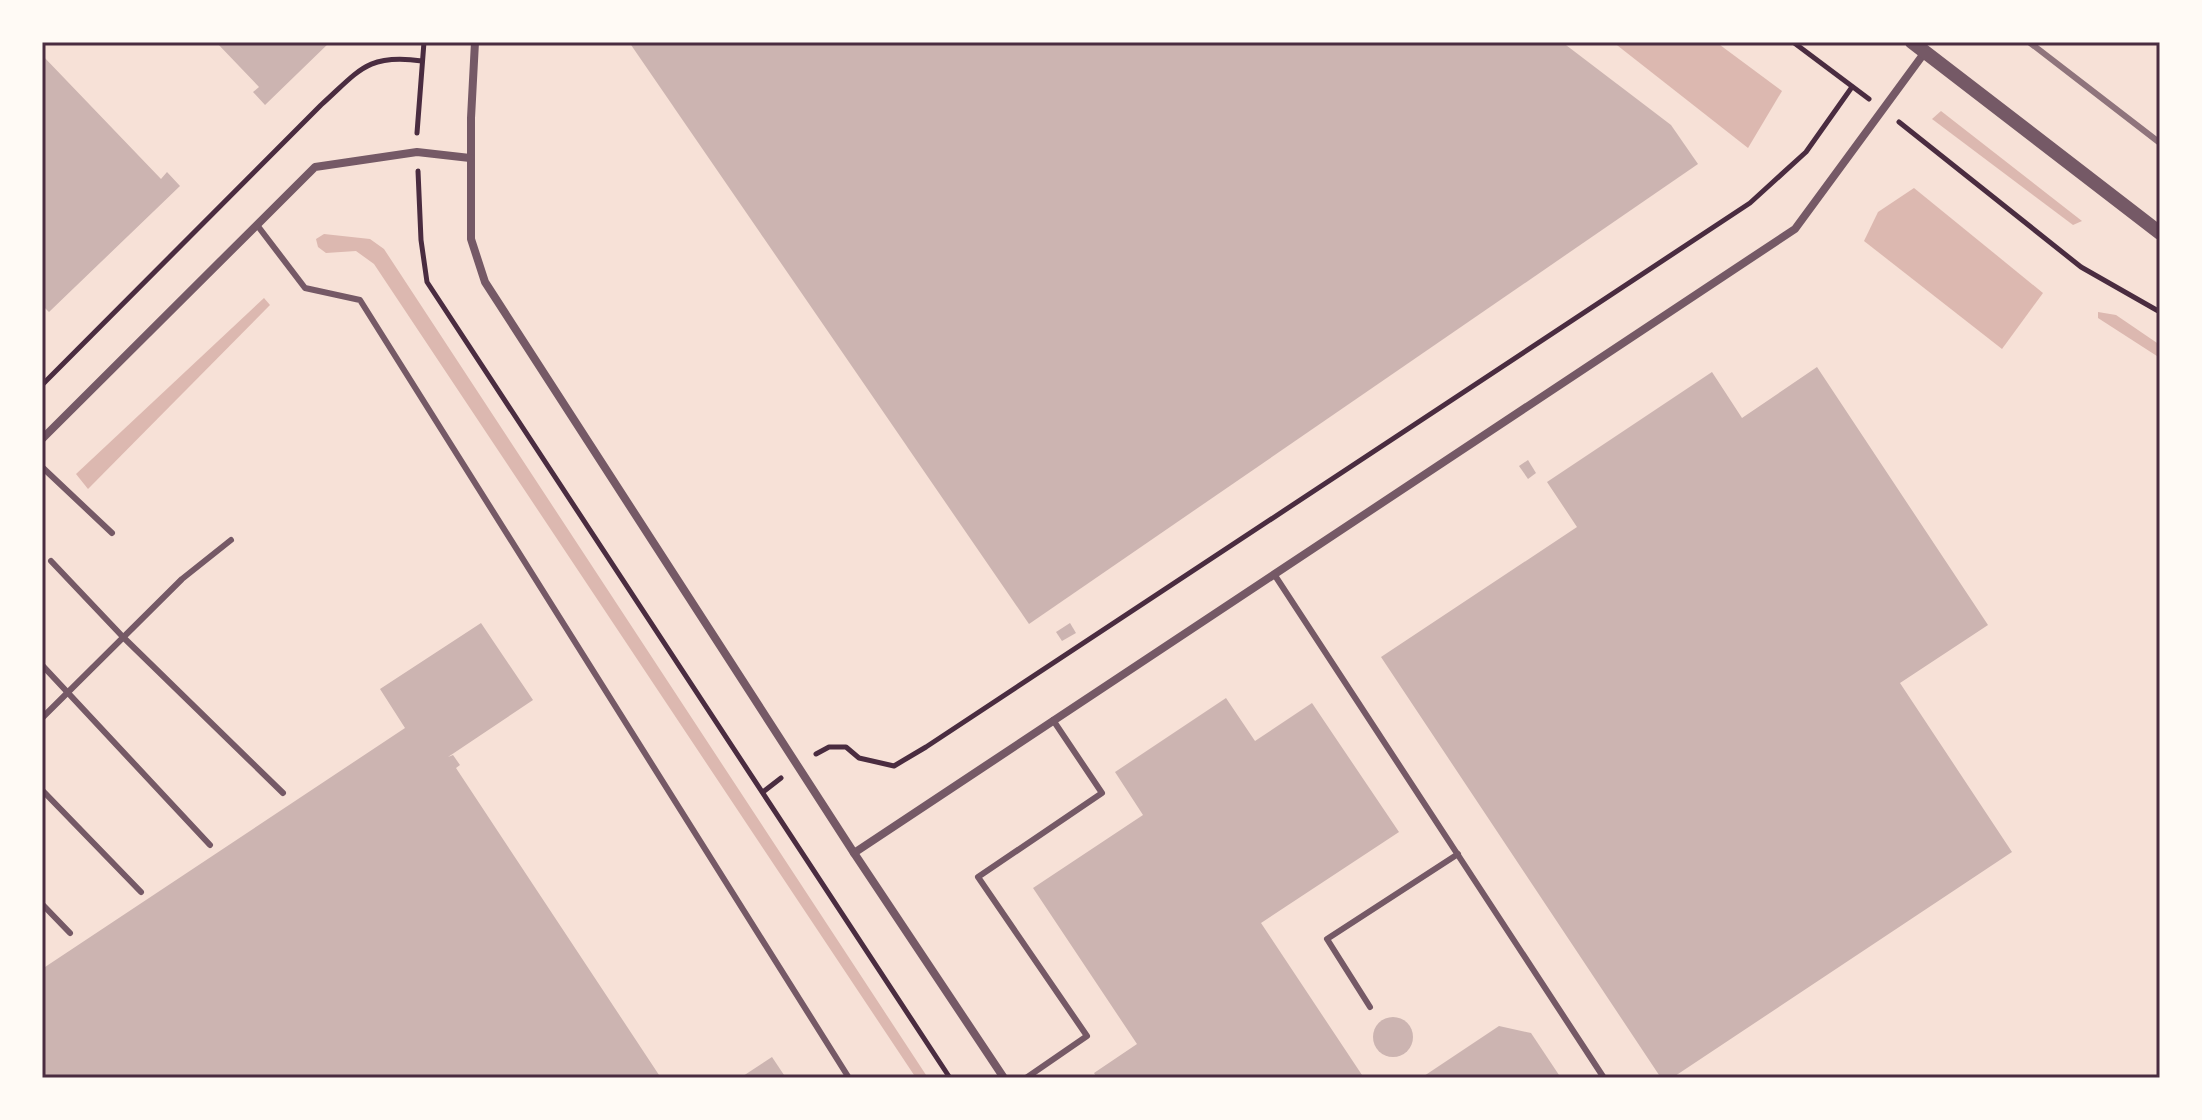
<svg xmlns="http://www.w3.org/2000/svg" width="2202" height="1120" font-family="'Space Grotesk',sans-serif">
<style>
.water{fill:#dcb8b0}
.building{fill:#ccb4b1}
.lines{fill:none;stroke-linecap:round;stroke-linejoin:round}
.path{stroke:#4a2c40;stroke-width:5}
.service{stroke:#755966;stroke-width:6}
.minor{stroke:#755966;stroke-width:8}
.tertiary{stroke:#755966;stroke-width:14}
.rail{stroke:#8f747c;stroke-width:6}
.neatline{fill:none;stroke:#4a2c40;stroke-width:3}
</style>
<rect width="100%" height="100%" fill="#f7e1d7"/>
<!-- water -->
<g class="water">
<polygon points="1613,42 1716,42 1782,91 1748,148"/>
<polygon points="1941,111 2082,221 2073,225 1932,119"/>
<polygon points="1914,188 2043,293 2002,349 1864,241 1878,212"/>
<polygon points="324,234 370,239 384,249 928,1078 916,1078 374,264 356,251 326,253 318,247 316,239"/>
<polygon points="264,298 270,305 88,489 76,474"/>
<polygon points="2098,312 2116,315 2160,345 2160,358 2098,318"/>
</g>
<!-- building -->
<g class="building">
<polygon points="216,42 330,42 265,105 253,92 259,87"/>
<polygon points="629,42 1562,42 1671,125 1698,164 1029,624"/>
<polygon points="42,55 161,179 167,172 180,186 49,312 42,305"/>
<polygon points="1817,367 1988,625 1900,683 2012,852 1672,1078 1661,1078 1381,657 1577,527 1547,482 1712,372 1742,418"/>
<polygon points="1528,460 1536,473 1528,479 1519,466"/>
<polygon points="481,623 533,700 448,757 453,755 460,765 456,768 661,1078 42,1078 42,969 405,728 380,689"/>
<polygon points="1070,623 1076,633 1062,641 1056,632"/>
<polygon points="1226,698 1255,741 1312,703 1399,832 1261,923 1364,1078 1097,1078 1094,1073 1137,1044 1033,888 1143,815 1115,772"/>
<circle cx="1393" cy="1037" r="20"/>
<polygon points="1499,1026 1531,1033 1561,1078 1421,1078"/>
<polygon points="772,1057 786,1078 740,1078"/>
</g>
<g class="lines">
<!-- path -->
<g class="path">
<polyline points="1793,42 1869,99"/>
<polyline points="1899,122 2081,267 2160,312"/>
<polyline points="417,133 424,42"/>
<polyline points="418,171 421,240 427,282 950,1078"/>
<path d="M42,385L321,105C359,71 367,53 422,61"/>
<polyline points="816,754 829,747 846,747 859,758 894,766 926,747 1750,203 1806,152 1852,87"/>
<polyline points="763,792 781,778"/>
</g>
<!-- service -->
<g class="service">
<polyline points="257,225 305,288 360,300 849,1078"/>
<polyline points="42,467 112,533"/>
<polyline points="51,561 123,637 283,793"/>
<polyline points="1274,574 1604,1078"/>
<polyline points="42,665 210,845"/>
<polyline points="42,718 182,579 231,540"/>
<polyline points="42,790 141,892"/>
<polyline points="42,904 70,933"/>
<polyline points="1370,1007 1327,939 1458,854"/>
<polyline points="1026,1078 1087,1036 978,877 1102,793 1053,720"/>
</g>
<!-- minor -->
<g class="minor">
<polyline points="475,42 471,118 471,239 485,282 854,853 1004,1078"/>
<polyline points="42,439 315,167 417,152 470,158"/>
<polyline points="854,853 1795,229 1925,52"/>
</g>
<!-- tertiary -->
<polyline class="tertiary" points="1912,42 2160,233"/>
<!-- rail -->
<polyline class="rail" points="2029,42 2160,143"/>
</g>
<!-- border -->
<rect width="2202" height="1120" fill="none" stroke="#fffaf5" stroke-width="88"/>
<rect x="44" y="44" width="2114" height="1032" class="neatline"/>
</svg>
